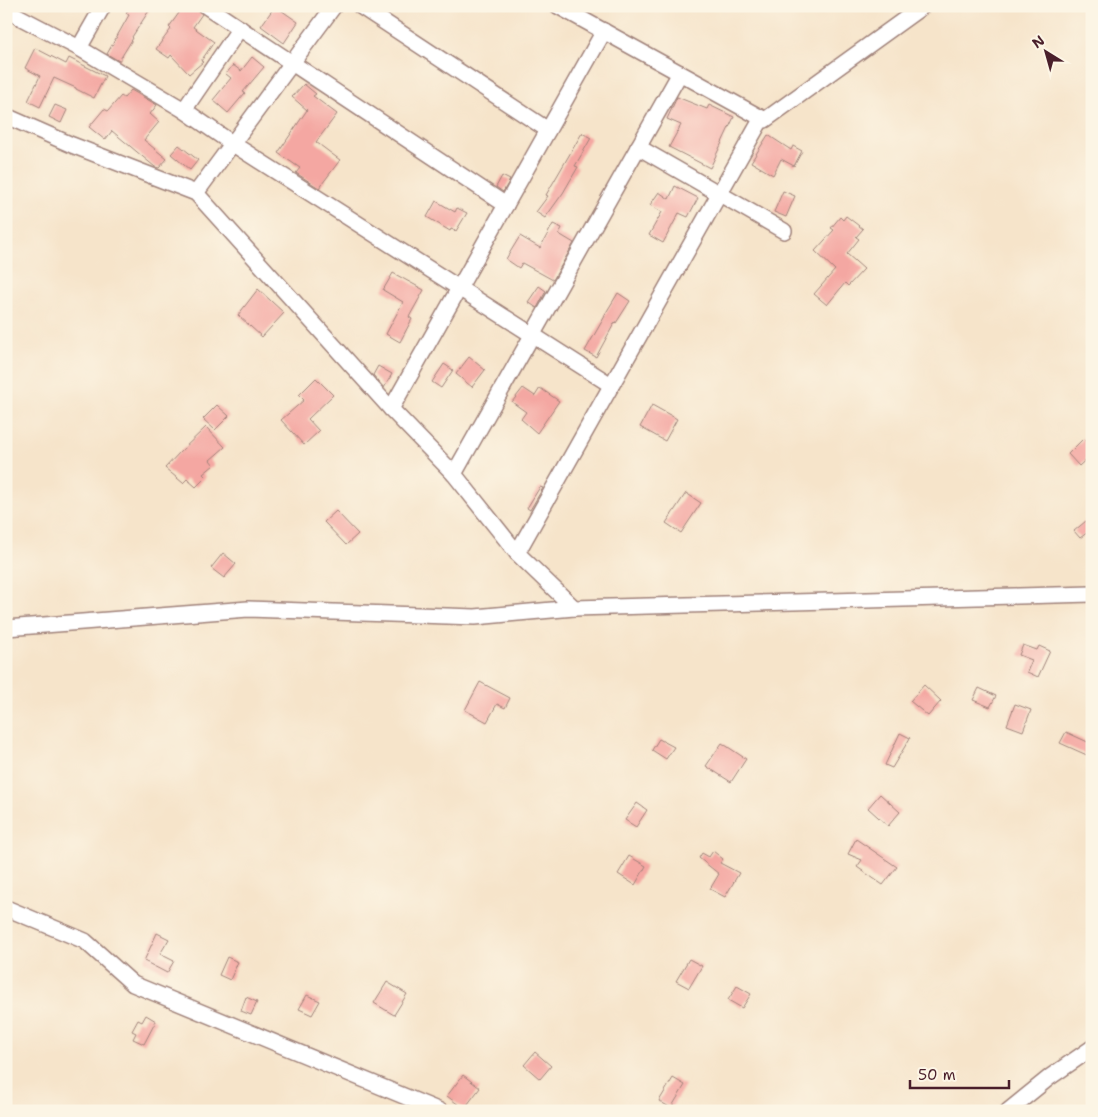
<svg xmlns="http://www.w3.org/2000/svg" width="1098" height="1117" font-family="'Shantell Sans',sans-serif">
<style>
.building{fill:#f4a7a2}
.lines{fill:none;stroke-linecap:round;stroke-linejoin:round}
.minor-casing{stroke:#a0827a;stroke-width:18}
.minor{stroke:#fff;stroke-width:15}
</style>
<rect width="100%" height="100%" fill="#fcf5e5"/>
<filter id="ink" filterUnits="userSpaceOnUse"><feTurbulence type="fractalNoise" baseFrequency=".02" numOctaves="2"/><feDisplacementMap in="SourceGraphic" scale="10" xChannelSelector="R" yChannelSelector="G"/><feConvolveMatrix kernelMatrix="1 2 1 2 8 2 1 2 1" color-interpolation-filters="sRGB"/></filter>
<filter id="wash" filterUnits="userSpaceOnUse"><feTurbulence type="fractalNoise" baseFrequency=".0096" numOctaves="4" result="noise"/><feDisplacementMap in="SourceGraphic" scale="20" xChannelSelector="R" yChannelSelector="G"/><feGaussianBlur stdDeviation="1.12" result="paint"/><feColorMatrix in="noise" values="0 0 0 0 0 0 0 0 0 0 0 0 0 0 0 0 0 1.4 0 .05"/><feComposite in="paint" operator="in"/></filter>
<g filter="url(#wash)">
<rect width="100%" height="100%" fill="#f6e4ca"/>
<g id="blocks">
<!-- building -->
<g class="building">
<polygon points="130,6 152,6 132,37 133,38 119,61 107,54 129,15 126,13"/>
<polygon points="184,6 197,6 198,11 202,14 193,27 214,42 201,61 203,62 189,74 171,55 169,58 156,49 171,29 169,27"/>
<polygon points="275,6 298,22 284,43 261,26"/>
<polygon points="35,48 66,64 69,58 105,76 94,98 76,89 76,88 54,78 40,107 28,101 40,76 25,68"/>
<polygon points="252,57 264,67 243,92 245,93 228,113 213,100 231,78 226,74 233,65 241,71"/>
<polygon points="304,84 316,94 313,96 337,114 316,142 340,160 319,188 296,173 300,168 278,153 307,110 292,97"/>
<polygon points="131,90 157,105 150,114 159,122 144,140 167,159 159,168 155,167 112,131 105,140 89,127 104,109 108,111 121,96 124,98"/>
<polygon points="677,97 707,109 709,105 734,117 710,168 669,147 681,125 667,119"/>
<polygon points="55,105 67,110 61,123 49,117"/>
<polygon points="582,133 591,138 575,166 578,167 563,193 545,218 536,212 548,196 546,195"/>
<polygon points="768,135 791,150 793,146 802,151 794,166 781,159 773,175 751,162"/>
<polygon points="179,145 198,160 190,170 171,154"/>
<polygon points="502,176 510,180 503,192 496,187"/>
<polygon points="675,186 698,198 688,217 679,213 663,243 649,235 662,212 650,205 659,192 669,199"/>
<polygon points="783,191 795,196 786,217 774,212"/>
<polygon points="436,201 455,212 457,208 467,213 456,231 451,229 450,231 427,217"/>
<polygon points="846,216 863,229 856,237 859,239 847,254 864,269 848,286 845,283 827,305 814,294 835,270 815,251 834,230 831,228 840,217 843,220"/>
<polygon points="553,224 562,228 559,234 574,243 553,280 522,263 519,268 506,259 520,236 540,248"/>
<polygon points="393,273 424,290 409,317 412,319 400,342 386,334 403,302 383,290"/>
<polygon points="539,286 546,291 537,308 528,302"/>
<polygon points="258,289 284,313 262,337 238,315"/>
<polygon points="618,293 630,301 616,323 615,322 596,357 585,351 605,316 604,316"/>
<polygon points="469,357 485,370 472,387 456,374"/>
<polygon points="444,364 453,370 441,388 432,382"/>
<polygon points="378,366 392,374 384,388 373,375"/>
<polygon points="316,378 333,395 308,419 319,431 304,445 281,420 304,400 299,395"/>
<polygon points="523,388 535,396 540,388 559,401 537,433 521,419 526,412 512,402"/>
<polygon points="217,405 229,416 215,430 203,419"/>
<polygon points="652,405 677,419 665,441 640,427"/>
<polygon points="206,427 225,447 210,460 214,465 203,474 206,477 196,487 187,479 183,483 165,468 180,452"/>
<polygon points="1084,438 1092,447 1092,454 1079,466 1068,454"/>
<polygon points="540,487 543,488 530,510 527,508"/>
<polygon points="686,493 701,503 681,533 666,523"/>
<polygon points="336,511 358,534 346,545 324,522"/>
<polygon points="1086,521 1092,529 1080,538 1074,531"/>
<polygon points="223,553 236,564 224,578 211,568"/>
<polygon points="1023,645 1037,650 1039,646 1050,651 1038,677 1027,672 1032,660 1019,655"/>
<polygon points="480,682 510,698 505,708 497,704 487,722 465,710"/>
<polygon points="924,685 941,701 928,716 910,701"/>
<polygon points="979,688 996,696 990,707 973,700"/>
<polygon points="1015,704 1031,710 1023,731 1007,725"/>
<polygon points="1066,732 1092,744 1092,750 1089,756 1060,743"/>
<polygon points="900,733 910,738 892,768 885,765"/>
<polygon points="659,739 674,747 666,759 652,750"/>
<polygon points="722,743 746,759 731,782 706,766"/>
<polygon points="880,794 900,812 888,826 868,808"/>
<polygon points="637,803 647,810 636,827 625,820"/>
<polygon points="856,839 897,867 883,885 857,867 862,860 848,854"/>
<polygon points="713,851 723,859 720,863 739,873 725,897 710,889 719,874 699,858 702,853 709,857"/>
<polygon points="629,856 646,866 635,885 618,874"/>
<polygon points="157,933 169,939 160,954 174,961 167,973 144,961"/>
<polygon points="227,957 238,962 230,980 219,975"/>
<polygon points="689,959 702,966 689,988 676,981"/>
<polygon points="387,982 407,994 394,1015 374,1003"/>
<polygon points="737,986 751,994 742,1008 728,1000"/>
<polygon points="307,995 320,1001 312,1015 299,1009"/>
<polygon points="246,997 257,1002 251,1015 241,1011"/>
<polygon points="146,1015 156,1021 144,1044 133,1039 136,1033 132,1031 138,1020 142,1022"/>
<polygon points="535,1052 551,1066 540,1079 524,1065"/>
<polygon points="463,1075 480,1088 464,1109 447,1096"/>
<polygon points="673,1078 685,1085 671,1108 659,1101"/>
</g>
</g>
</g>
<g filter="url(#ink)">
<use href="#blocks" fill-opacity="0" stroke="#a0827a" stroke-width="1"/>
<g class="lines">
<defs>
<g id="minor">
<polyline points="206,6 506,205"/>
<polyline points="360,6 548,130"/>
<polyline points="558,6 765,120 923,6"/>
<polyline points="6,10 79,48 184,110 233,144 611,385"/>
<polyline points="79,48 103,6"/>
<polyline points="184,110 240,28"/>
<polyline points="6,116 72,145 196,193 391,409 454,474 517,553 574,608"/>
<polyline points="638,147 784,231"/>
<polyline points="196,193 334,6"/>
<polyline points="391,409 604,31"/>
<polyline points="454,474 680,73"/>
<polyline points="517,553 762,118"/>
<polyline points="6,628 248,609 475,617 574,608 1092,594"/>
<polyline points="6,908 85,941 133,984 440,1111"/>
<polyline points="1008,1111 1050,1077 1092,1048"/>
</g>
</defs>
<!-- minor casing -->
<use href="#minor" class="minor-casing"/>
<!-- minor -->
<use href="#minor" class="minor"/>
</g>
</g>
<!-- margin -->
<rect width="1098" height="1117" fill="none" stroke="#fcf5e5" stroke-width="25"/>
<!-- north arrow -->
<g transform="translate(1046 52) rotate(323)" stroke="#fcf5e5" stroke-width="4" paint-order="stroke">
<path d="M0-4L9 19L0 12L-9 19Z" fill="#4a1f2b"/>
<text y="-8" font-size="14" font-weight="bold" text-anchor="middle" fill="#4a1f2b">N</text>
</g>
<!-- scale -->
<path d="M910 1080v8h99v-8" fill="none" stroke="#4a1f2b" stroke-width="2.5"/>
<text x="918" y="1080" font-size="15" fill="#4a1f2b" stroke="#fcf5e5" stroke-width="4" paint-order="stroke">50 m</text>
</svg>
